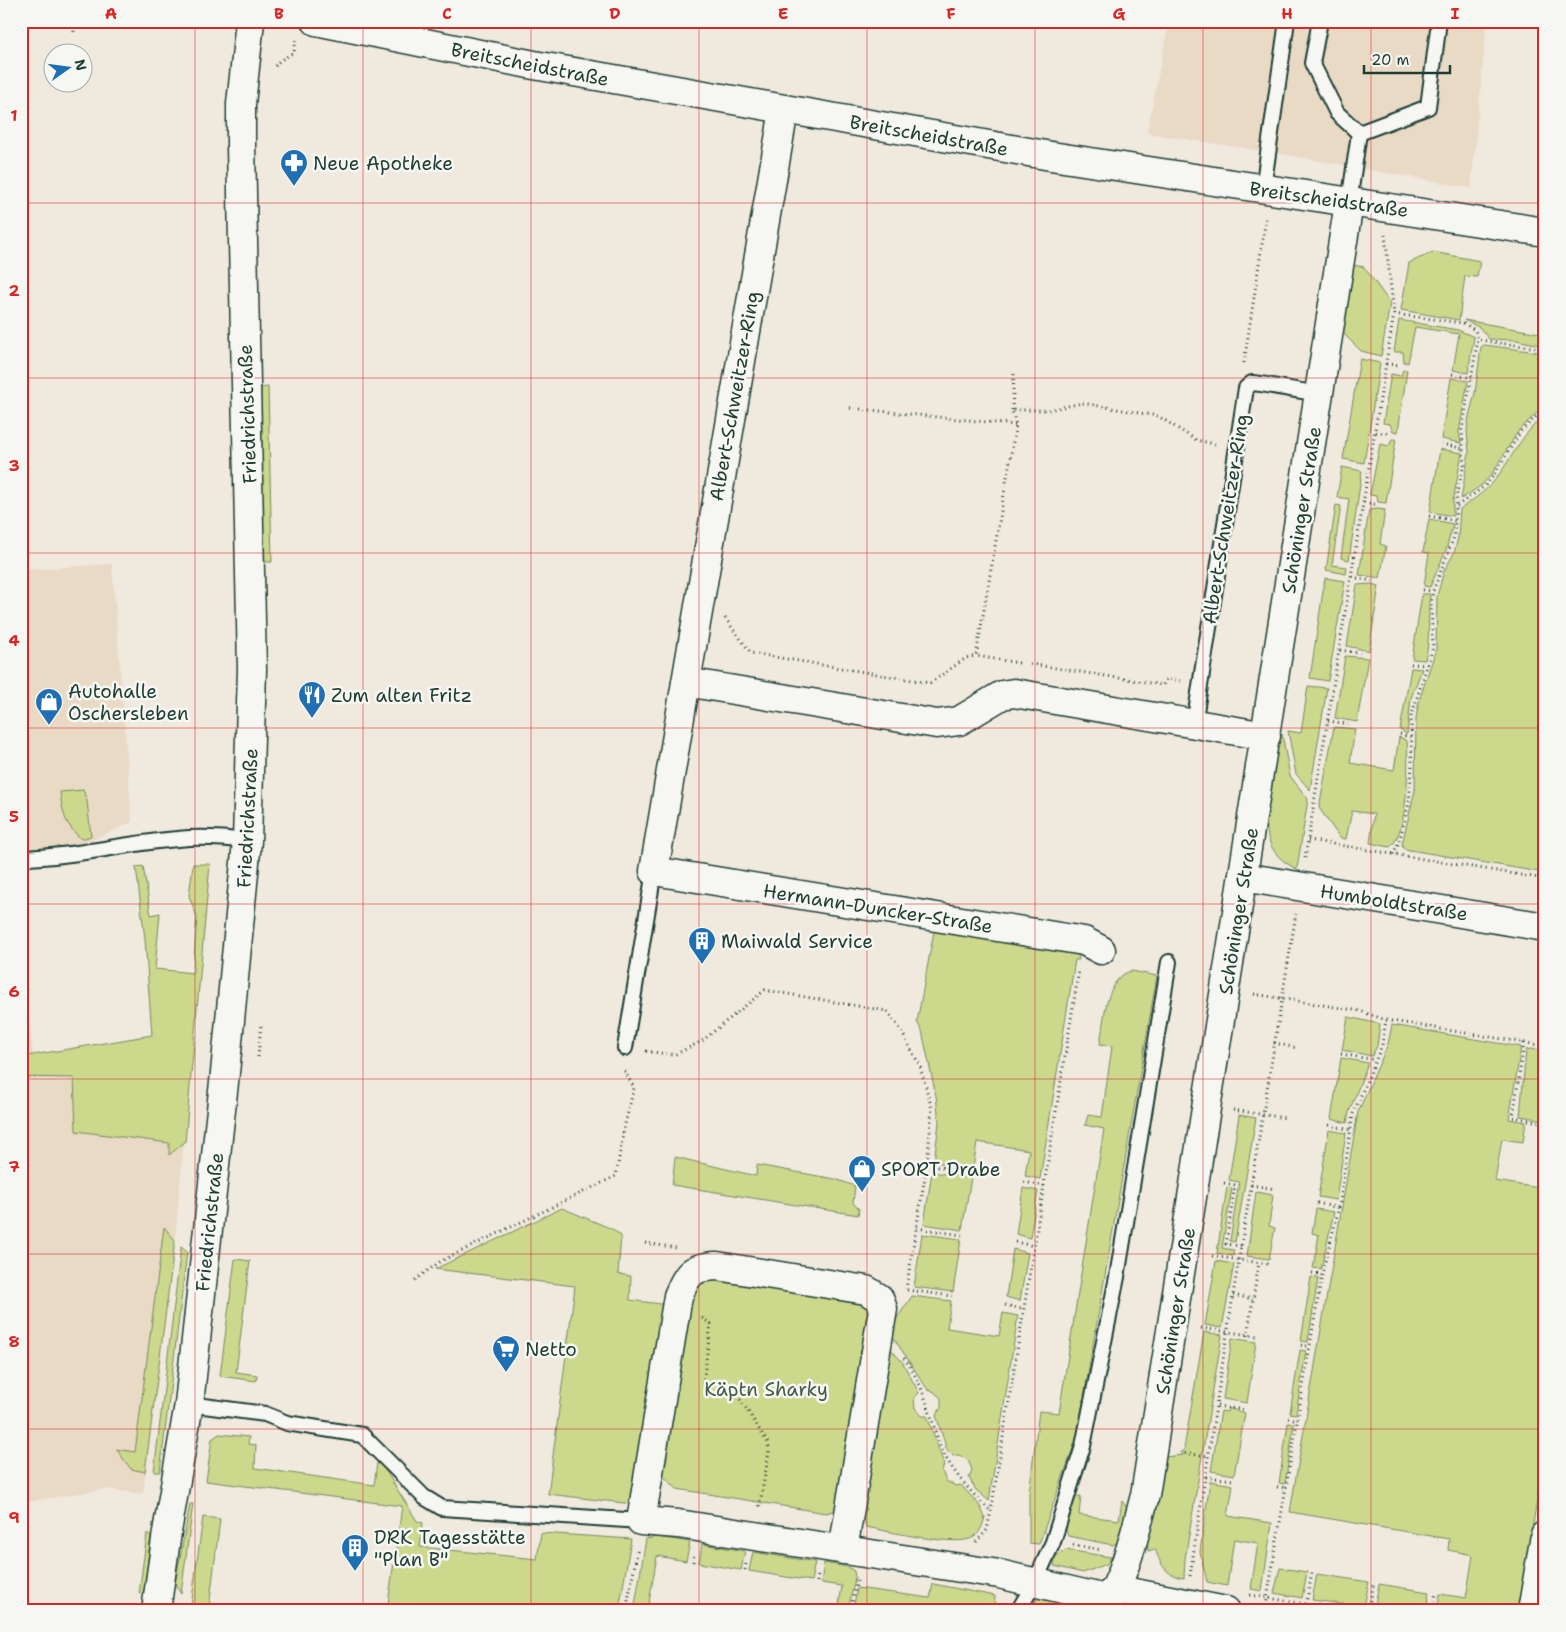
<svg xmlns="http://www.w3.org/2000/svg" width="1566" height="1632" font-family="'Shantell Sans',sans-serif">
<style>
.built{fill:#e9dac5}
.green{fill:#ccd88c;stroke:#768a60}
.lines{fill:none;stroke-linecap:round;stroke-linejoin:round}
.service-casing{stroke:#1f3d34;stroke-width:18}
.minor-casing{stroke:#1f3d34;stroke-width:31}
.tertiary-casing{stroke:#1f3d34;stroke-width:31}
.path{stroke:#1f3d34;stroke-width:3;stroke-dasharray:1 4;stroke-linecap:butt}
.service{stroke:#f6f6f2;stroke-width:14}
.minor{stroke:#f6f6f2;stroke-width:28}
.tertiary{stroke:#f6f6f2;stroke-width:28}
.grid{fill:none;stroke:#d62828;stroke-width:1;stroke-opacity:0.55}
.labels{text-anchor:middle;stroke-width:5;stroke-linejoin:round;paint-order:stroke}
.street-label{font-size:19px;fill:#1f3d34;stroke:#f6f6f2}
.poi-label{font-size:19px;fill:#1f3d34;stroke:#f6f6f2;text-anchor:start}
.park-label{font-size:19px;fill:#425c46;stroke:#f6f6f2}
.neatline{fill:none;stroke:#d62828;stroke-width:2}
.grid-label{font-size:16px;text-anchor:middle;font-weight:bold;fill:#d62828}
</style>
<rect width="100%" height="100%" fill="#f0e9de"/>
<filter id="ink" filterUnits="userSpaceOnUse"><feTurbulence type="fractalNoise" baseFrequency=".02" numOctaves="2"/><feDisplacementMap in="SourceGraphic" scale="10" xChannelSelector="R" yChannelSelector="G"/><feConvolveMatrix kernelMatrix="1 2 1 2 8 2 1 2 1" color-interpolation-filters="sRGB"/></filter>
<g filter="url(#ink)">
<!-- built -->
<g class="built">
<polygon points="1169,21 1487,21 1471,188 1281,154 1147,133"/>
<polygon points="112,564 132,822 21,872 21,570"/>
<polygon points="21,934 33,1056 152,1035 193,1042 175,1240 143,1494 105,1489 21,1503"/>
</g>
<!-- green -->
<g class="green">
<polygon points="1433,252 1480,261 1477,277 1465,276 1459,320 1401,310 1409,263"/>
<polygon points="1353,265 1364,267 1390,303 1381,356 1361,351 1343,333"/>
<polygon points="1399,320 1458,330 1474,337 1468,373 1453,370 1459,334 1415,327 1408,363 1404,362 1403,352 1394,352"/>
<polygon points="1464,320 1545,334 1545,346 1516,340 1489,339 1479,327"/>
<polygon points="1484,345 1545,353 1545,398 1540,410 1519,430 1491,475 1482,485 1461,499 1469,452 1467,431 1469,416 1475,393 1481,347"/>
<polygon points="1360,359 1380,363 1364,463 1343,459"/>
<polygon points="1403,370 1407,370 1398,432 1393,431 1390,424 1383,423 1391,374 1401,376"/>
<polygon points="1451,378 1468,381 1459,432 1461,443 1441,439"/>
<polygon points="268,387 272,562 263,562 260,388"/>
<path d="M1545,414V873L1404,849L1402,844L1415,790L1416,718L1419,701L1436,649L1437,596L1444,571L1454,553L1458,538L1460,509C1473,500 1489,489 1498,476C1516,451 1521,436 1545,414Z"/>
<polygon points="1392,439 1396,439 1386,503 1378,502 1377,496 1370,495 1380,444 1389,446"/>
<polygon points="1440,449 1462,453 1453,501 1453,516 1430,512"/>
<polygon points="1342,467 1362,471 1349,560 1341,558 1349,499 1337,497"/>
<polygon points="1336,505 1341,506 1332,565 1347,567 1346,574 1326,570"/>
<polygon points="1377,509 1385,510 1380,544 1386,546 1380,578 1359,575 1369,510"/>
<polygon points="1429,519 1453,524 1446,550 1430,587 1424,586 1429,553 1423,552"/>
<polygon points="1325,578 1345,581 1328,681 1310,678"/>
<polygon points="1371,584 1379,586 1369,651 1347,646 1357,585"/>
<path d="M1422,594H1430C1427,617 1431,639 1425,660L1412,659Z"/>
<polygon points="1345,656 1368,658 1357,722 1335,718"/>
<polygon points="1411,668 1422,669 1411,698 1407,734 1400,730"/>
<polygon points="1308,686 1327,688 1310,790 1296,774 1288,731 1301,733"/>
<path d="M1334,727L1355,729L1350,763L1394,770L1399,737L1407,741C1409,764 1408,833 1390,847L1370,843L1374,814L1352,811L1346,839L1340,838L1319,808Z"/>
<path d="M1282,734L1290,776L1308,799L1297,869C1253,849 1268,809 1274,772C1276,760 1275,743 1282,734Z"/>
<path d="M83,790L87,801L91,836L81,839C64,823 63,814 60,792Z"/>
<polygon points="193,864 210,864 185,1142 169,1155 169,1143 76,1131 74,1078 21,1077 21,1057 152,1035 145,939 136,867 143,866 151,915 160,913 155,969 193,973 197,917 189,896"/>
<polygon points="959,929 1078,953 1079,960 1075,960 1040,1179 1025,1176 1029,1150 977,1142 973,1168 934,1162 939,1122 936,1096 922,1031 917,1022 934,931 954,934"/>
<path d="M1132,971L1157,976L1077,1437L1039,1544L1029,1543V1494L1039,1411L1059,1413L1104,1129L1085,1125L1088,1115L1102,1117L1112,1046L1100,1044C1104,1022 1105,976 1132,971Z"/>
<polygon points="1348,1017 1380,1024 1377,1046 1372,1056 1342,1050"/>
<polygon points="1392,1025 1521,1047 1509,1119 1526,1122 1523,1142 1502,1139 1495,1181 1545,1189 1545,1454 1518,1611 1437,1611 1440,1594 1466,1598 1473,1555 1448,1550 1449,1539 1290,1512 1358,1112 1388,1044"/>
<polygon points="1531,1049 1545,1051 1545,1120 1520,1116 1526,1050"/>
<polygon points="1341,1058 1368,1063 1349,1112 1347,1123 1331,1119"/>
<polygon points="1239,1115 1256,1118 1235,1242 1230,1241 1239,1182 1229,1180"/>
<polygon points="1329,1130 1346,1133 1336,1200 1318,1197"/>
<polygon points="675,1157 756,1176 757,1165 835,1179 855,1186 853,1203 859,1209 858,1215 672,1185"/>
<polygon points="932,1172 971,1178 962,1230 924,1224"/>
<polygon points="1227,1187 1232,1188 1222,1248 1234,1250 1233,1256 1217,1253"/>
<polygon points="1023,1188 1038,1191 1030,1238 1016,1234"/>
<polygon points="1256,1192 1273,1195 1269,1226 1275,1228 1269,1259 1247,1256"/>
<polygon points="562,1208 612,1229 621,1236 618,1274 631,1276 630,1300 668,1305 632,1504 548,1494 575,1286 435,1269"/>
<polygon points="1316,1209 1334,1212 1321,1269 1313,1268 1319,1235 1312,1233"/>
<polygon points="164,1227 175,1240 145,1472 131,1469 116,1449 135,1452"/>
<polygon points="922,1234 961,1239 953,1292 914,1287"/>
<polygon points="181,1247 187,1252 160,1472 154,1472"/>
<polygon points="1013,1249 1028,1253 1020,1301 1006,1297"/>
<polygon points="235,1259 250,1261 236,1372 257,1375 256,1381 220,1376"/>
<polygon points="1216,1261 1234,1264 1222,1328 1205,1325"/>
<polygon points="1311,1277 1318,1278 1308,1342 1301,1341"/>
<polygon points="710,1278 855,1301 865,1306 870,1314 840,1509 826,1513 677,1489 659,1472 689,1293 701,1281"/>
<polygon points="912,1296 951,1301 947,1328 999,1336 1003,1313 1018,1316 989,1501 976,1490 969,1478 972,1470 968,1460 959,1455 953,1456 947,1450 936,1415 941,1408 941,1398 933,1391 928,1390 893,1337 891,1331 893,1324"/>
<path d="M1204,1332L1222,1335L1185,1559L1184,1578C1166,1576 1161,1565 1155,1549L1148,1551L1147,1538L1164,1457L1183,1455Z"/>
<polygon points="1232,1338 1256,1342 1247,1403 1223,1399"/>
<path d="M889,1347L903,1363L919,1393L914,1398L915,1408L922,1416H927L944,1464L942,1471L946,1481L956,1486L961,1485L980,1506L985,1517C983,1524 981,1532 974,1537C959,1548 887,1531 866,1527L861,1511Z"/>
<polygon points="1300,1350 1306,1351 1296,1414 1290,1413"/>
<polygon points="1228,1408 1245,1413 1234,1475 1211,1471 1221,1411 1227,1412"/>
<polygon points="1288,1423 1294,1424 1285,1484 1279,1483"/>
<polygon points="219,1434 249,1437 248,1444 256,1445 255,1468 374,1485 377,1463 382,1465 417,1521 423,1523 420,1547 537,1559 541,1533 631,1539 619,1611 387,1611 402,1506 206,1481 212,1439"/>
<polygon points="1210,1481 1233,1485 1228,1516 1272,1523 1262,1591 1251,1589 1258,1543 1234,1539 1227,1586 1207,1582 1200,1552"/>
<path d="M1081,1496L1079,1515L1119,1520L1122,1501L1127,1508L1117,1543L1113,1545L1068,1536C1062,1526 1070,1506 1075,1497Z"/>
<polygon points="190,1504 193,1504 181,1594 175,1584"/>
<polygon points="203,1517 220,1519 209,1608 191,1606"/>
<polygon points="147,1533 151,1536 144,1591 139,1594"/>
<polygon points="657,1537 690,1542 686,1561 657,1556 648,1608 661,1611 634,1611 646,1539"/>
<polygon points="702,1544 745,1551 741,1570 699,1563"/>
<polygon points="1066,1550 1111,1557 1107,1564 1083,1573 1054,1566 1056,1556"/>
<polygon points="753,1552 815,1562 811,1581 749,1571"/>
<polygon points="824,1563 848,1567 854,1571 855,1578 848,1611 838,1611 842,1586 821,1583"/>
<polygon points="1280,1568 1307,1572 1302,1598 1274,1593"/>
<polygon points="1317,1574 1369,1582 1364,1607 1312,1600"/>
<polygon points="933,1584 995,1596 994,1611 853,1611 857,1588 930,1598"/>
<polygon points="1379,1584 1429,1592 1426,1611 1374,1609"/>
<polygon points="1041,1595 1061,1599 1072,1611 1026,1611"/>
</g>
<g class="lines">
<defs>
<g id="service">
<polyline points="1320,21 1312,63 1337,113 1359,133"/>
<polyline points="1359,133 1428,107 1439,21"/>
<polyline points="1263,189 1287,21"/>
<polyline points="1349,203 1359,133"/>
<polyline points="1194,725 1246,388 1252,383 1261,384 1319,394"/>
<path d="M21,858C75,857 125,843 178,839C201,836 224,838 247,841"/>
<polyline points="625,1048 654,871"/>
<polyline points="189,1404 265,1414 287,1423 362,1435 424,1497 442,1508 641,1521"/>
<polyline points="1018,1611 1035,1582 1053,1542 1083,1446 1117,1277 1169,962"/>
</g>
<g id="minor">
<polyline points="316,21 534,65 1051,156 1545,232"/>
<polyline points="784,110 686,682 937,724 959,721 1002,695 1014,693 1266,736"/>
<polyline points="686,682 654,871 1084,941 1101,950"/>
<polyline points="1243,877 1545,927"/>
<path d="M843,1550L883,1309L879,1298L866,1290L717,1266C691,1267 688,1273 678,1296L641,1521L678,1524L999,1574L1110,1600"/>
<polyline points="1114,1589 1226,1611"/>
<path d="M1103,1611C1125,1577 1135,1534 1145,1495L1349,203"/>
<polyline points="1532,1611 1545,1535"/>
</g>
<polyline id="tertiary" points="156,1611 167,1532 189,1404 225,1073 247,841 252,669 241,145 241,104 250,21"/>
</defs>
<!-- service casing -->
<use href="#service" class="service-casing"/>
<!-- minor casing -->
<use href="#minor" class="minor-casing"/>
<!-- tertiary casing -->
<use href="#tertiary" class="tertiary-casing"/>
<!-- path -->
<g class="path">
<polyline points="73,21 74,32"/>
<polyline points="275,66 278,62 294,52 296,40"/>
<path d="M1394,314L1463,323L1475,330L1478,339C1500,345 1522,344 1545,350"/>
<polyline points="1244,363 1266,218"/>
<polyline points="1386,364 1400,365"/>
<polyline points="1452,374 1472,378"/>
<polyline points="850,408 1016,425"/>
<polyline points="1012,410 1014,373"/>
<polyline points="1376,432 1389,434"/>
<polyline points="1441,444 1465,449"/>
<polyline points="1364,502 1378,505"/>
<polyline points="1457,506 1485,486 1494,475 1521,431 1545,408"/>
<polyline points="1429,516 1456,521"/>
<polyline points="1352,577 1372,581"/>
<polyline points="1423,590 1433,591"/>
<polyline points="725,618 751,653 930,683 966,658 976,656"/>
<polyline points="1340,650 1360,653"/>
<polyline points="1019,663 976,656 1016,425 1012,410 1048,410 1082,403 1158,416 1196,440 1215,444"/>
<polyline points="1030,664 1163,685 1166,679 1181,681"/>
<polyline points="1411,664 1428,665"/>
<polyline points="1328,721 1348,724"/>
<polyline points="1400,734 1411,738"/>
<polyline points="1308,840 1545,879"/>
<polyline points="1393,854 1399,842 1409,803 1412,765 1411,717 1433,647 1431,604 1433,591 1454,537 1457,492 1464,465 1462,430 1478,339"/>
<polyline points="1305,858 1394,314 1385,235"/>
<polyline points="1254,994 1360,1011 1386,1020 1545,1046"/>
<polyline points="1274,1043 1297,1048"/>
<polyline points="1524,1043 1513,1117 1545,1123"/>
<polyline points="646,1051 674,1055 702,1041 765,990 887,1011 899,1027 920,1066 932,1109 927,1165 906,1289"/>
<polyline points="1341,1054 1375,1060"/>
<polyline points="258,1057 261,1024"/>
<polyline points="1233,1110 1286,1118"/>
<polyline points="1329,1125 1351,1130"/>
<polyline points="927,1165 972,1173"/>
<polyline points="1024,1182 1044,1186"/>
<polyline points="1224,1183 1235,1185 1226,1244 1241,1246"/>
<polyline points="1251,1185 1275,1189"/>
<polyline points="1317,1203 1339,1208"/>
<polyline points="917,1228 962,1235"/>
<polyline points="1015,1242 1034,1246"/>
<polyline points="645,1243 677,1248"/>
<polyline points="1212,1256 1269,1264"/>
<polyline points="1312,1273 1322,1274"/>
<polyline points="415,1280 441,1261 616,1176 624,1128 634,1088 623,1068"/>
<polyline points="907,1290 952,1296"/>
<polyline points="1233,1295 1253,1299"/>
<polyline points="1005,1305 1024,1309"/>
<polyline points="702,1318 711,1324 703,1383 709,1394 734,1396 740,1399 768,1443 769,1452 759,1509"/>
<polyline points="1201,1328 1257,1336"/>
<polyline points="1247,1336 1259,1263"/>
<polyline points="1301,1345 1310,1347"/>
<path d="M904,1358C923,1383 929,1411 938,1440C947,1467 971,1493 991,1511"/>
<polyline points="1217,1406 1245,1410"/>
<polyline points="1288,1418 1298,1420"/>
<polyline points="1180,1453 1209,1456"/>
<polyline points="1206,1477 1234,1480"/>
<polyline points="1277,1487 1287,1488"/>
<polyline points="976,1542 987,1530 991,1511 1079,970"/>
<polyline points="1073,1545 1102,1550"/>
<polyline points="693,1562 694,1554"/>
<polyline points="745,1570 746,1563"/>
<polyline points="1190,1576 1233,1295 1296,914"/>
<polyline points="817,1582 818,1575"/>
<polyline points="1250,1595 1348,1611"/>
<polyline points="1306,1604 1312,1573"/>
<polyline points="626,1611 638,1548"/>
<polyline points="850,1611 857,1580"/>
<polyline points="1265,1611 1322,1274 1339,1208 1353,1114 1382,1045 1386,1020"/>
<polyline points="1368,1611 1374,1583"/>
<polyline points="1432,1611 1436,1593"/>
</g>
<!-- service -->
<use href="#service" class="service"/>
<!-- minor -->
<use href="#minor" class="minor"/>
<!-- tertiary -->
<use href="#tertiary" class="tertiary"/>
</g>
</g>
<!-- grid -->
<path class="grid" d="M195,21V1611M363,21V1611M531,21V1611M699,21V1611M867,21V1611M1035,21V1611M1203,21V1611M1371,21V1611M21,203H1545M21,378H1545M21,553H1545M21,728H1545M21,904H1545M21,1079H1545M21,1254H1545M21,1429H1545"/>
<!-- icons -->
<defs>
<symbol id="pharmacy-pin" viewBox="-11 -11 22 30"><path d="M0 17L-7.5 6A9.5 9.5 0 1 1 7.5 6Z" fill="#1f6fb2" stroke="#f6f6f2"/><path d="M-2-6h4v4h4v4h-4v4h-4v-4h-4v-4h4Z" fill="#fff"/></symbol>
<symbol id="restaurant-pin" viewBox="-11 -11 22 30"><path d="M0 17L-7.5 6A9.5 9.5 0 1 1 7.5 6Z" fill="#1f6fb2" stroke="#f6f6f2"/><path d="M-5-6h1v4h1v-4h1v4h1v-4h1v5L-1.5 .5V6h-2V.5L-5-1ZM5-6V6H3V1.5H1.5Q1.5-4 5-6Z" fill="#fff"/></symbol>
<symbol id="shop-pin" viewBox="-11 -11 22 30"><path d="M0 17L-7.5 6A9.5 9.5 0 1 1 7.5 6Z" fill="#1f6fb2" stroke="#f6f6f2"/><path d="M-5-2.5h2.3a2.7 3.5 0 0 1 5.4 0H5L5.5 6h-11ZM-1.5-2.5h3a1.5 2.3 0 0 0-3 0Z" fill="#fff"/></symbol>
<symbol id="building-pin" viewBox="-11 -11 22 30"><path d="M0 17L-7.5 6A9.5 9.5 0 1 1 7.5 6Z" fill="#1f6fb2" stroke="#f6f6f2"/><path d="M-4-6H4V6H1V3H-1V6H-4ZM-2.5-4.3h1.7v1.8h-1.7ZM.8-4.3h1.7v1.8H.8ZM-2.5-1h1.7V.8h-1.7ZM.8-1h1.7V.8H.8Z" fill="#fff"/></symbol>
<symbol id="supermarket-pin" viewBox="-11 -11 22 30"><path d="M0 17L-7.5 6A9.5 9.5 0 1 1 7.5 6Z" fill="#1f6fb2" stroke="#f6f6f2"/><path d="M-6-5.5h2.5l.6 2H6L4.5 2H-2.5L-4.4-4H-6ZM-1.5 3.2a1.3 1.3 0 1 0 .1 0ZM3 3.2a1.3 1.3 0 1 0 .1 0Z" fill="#fff"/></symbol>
</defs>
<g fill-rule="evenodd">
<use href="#pharmacy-pin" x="278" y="147" width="32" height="43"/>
<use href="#restaurant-pin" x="296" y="679" width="32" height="43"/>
<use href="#shop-pin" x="33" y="686" width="32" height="43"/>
<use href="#building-pin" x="686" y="925" width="32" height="43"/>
<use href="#shop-pin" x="846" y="1153" width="32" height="43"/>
<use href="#supermarket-pin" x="490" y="1333" width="32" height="43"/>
<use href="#building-pin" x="339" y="1532" width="32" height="43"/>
</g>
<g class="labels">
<!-- street labels -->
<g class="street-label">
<text transform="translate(530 64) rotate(11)" y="7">Breitscheidstraße</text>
<text transform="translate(929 135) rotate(10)" y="7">Breitscheidstraße</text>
<text transform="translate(1329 199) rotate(8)" y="7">Breitscheidstraße</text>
<text transform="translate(734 396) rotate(-80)" y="7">Albert-Schweitzer-Ring</text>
<text transform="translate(247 414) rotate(-92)" y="7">Friedrichstraße</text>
<text transform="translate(1301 510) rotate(-81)" y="7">Schöninger Straße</text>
<text transform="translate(1225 519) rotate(-81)" y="7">Albert-Schweitzer-Ring</text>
<text transform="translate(247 818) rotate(-87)" y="7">Friedrichstraße</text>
<text transform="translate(1394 902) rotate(9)" y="7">Humboldtstraße</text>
<text transform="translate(878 908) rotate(9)" y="7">Hermann-Duncker-Straße</text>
<text transform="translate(1238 911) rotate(-81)" y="7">Schöninger Straße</text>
<text transform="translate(209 1222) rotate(-84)" y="7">Friedrichstraße</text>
<text transform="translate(1175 1311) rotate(-81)" y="7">Schöninger Straße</text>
</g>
<!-- poi labels -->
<g class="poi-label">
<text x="313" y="170">Neue Apotheke</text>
<text x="68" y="698">Autohalle<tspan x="68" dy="22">Oschersleben</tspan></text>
<text x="331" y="702">Zum alten Fritz</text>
<text x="721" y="948">Maiwald Service</text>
<text x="881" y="1176">SPORT Drabe</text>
<text x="525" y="1356">Netto</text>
<text x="374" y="1544">DRK Tagesstätte<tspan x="374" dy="22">"Plan B"</tspan></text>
</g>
<!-- park labels -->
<g class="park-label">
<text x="766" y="1396">Käptn Sharky</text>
</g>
</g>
<!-- margin -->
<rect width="1566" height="1632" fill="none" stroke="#f6f6f2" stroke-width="55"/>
<!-- north arrow -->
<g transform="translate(68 68) rotate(76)"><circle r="24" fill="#f6f6f2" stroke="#a0aca6"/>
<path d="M0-4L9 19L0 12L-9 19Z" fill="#1f6fb2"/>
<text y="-8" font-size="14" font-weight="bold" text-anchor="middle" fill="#1f3d34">N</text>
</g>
<!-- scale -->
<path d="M1364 65v8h86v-8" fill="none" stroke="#1f3d34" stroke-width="2.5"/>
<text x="1371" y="65" font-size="15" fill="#1f3d34" stroke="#f6f6f2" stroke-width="4" paint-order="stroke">20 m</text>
<rect x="28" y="28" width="1510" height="1576" class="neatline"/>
<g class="grid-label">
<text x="111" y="19">A</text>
<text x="279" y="19">B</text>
<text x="447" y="19">C</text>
<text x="615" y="19">D</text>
<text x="783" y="19">E</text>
<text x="951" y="19">F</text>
<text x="1119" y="19">G</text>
<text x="1287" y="19">H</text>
<text x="1455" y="19">I</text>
<text x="14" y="121">1</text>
<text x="14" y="296">2</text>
<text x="14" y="471">3</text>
<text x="14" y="646">4</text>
<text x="14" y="822">5</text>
<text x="14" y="997">6</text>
<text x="14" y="1172">7</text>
<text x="14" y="1347">8</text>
<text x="14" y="1523">9</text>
</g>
</svg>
